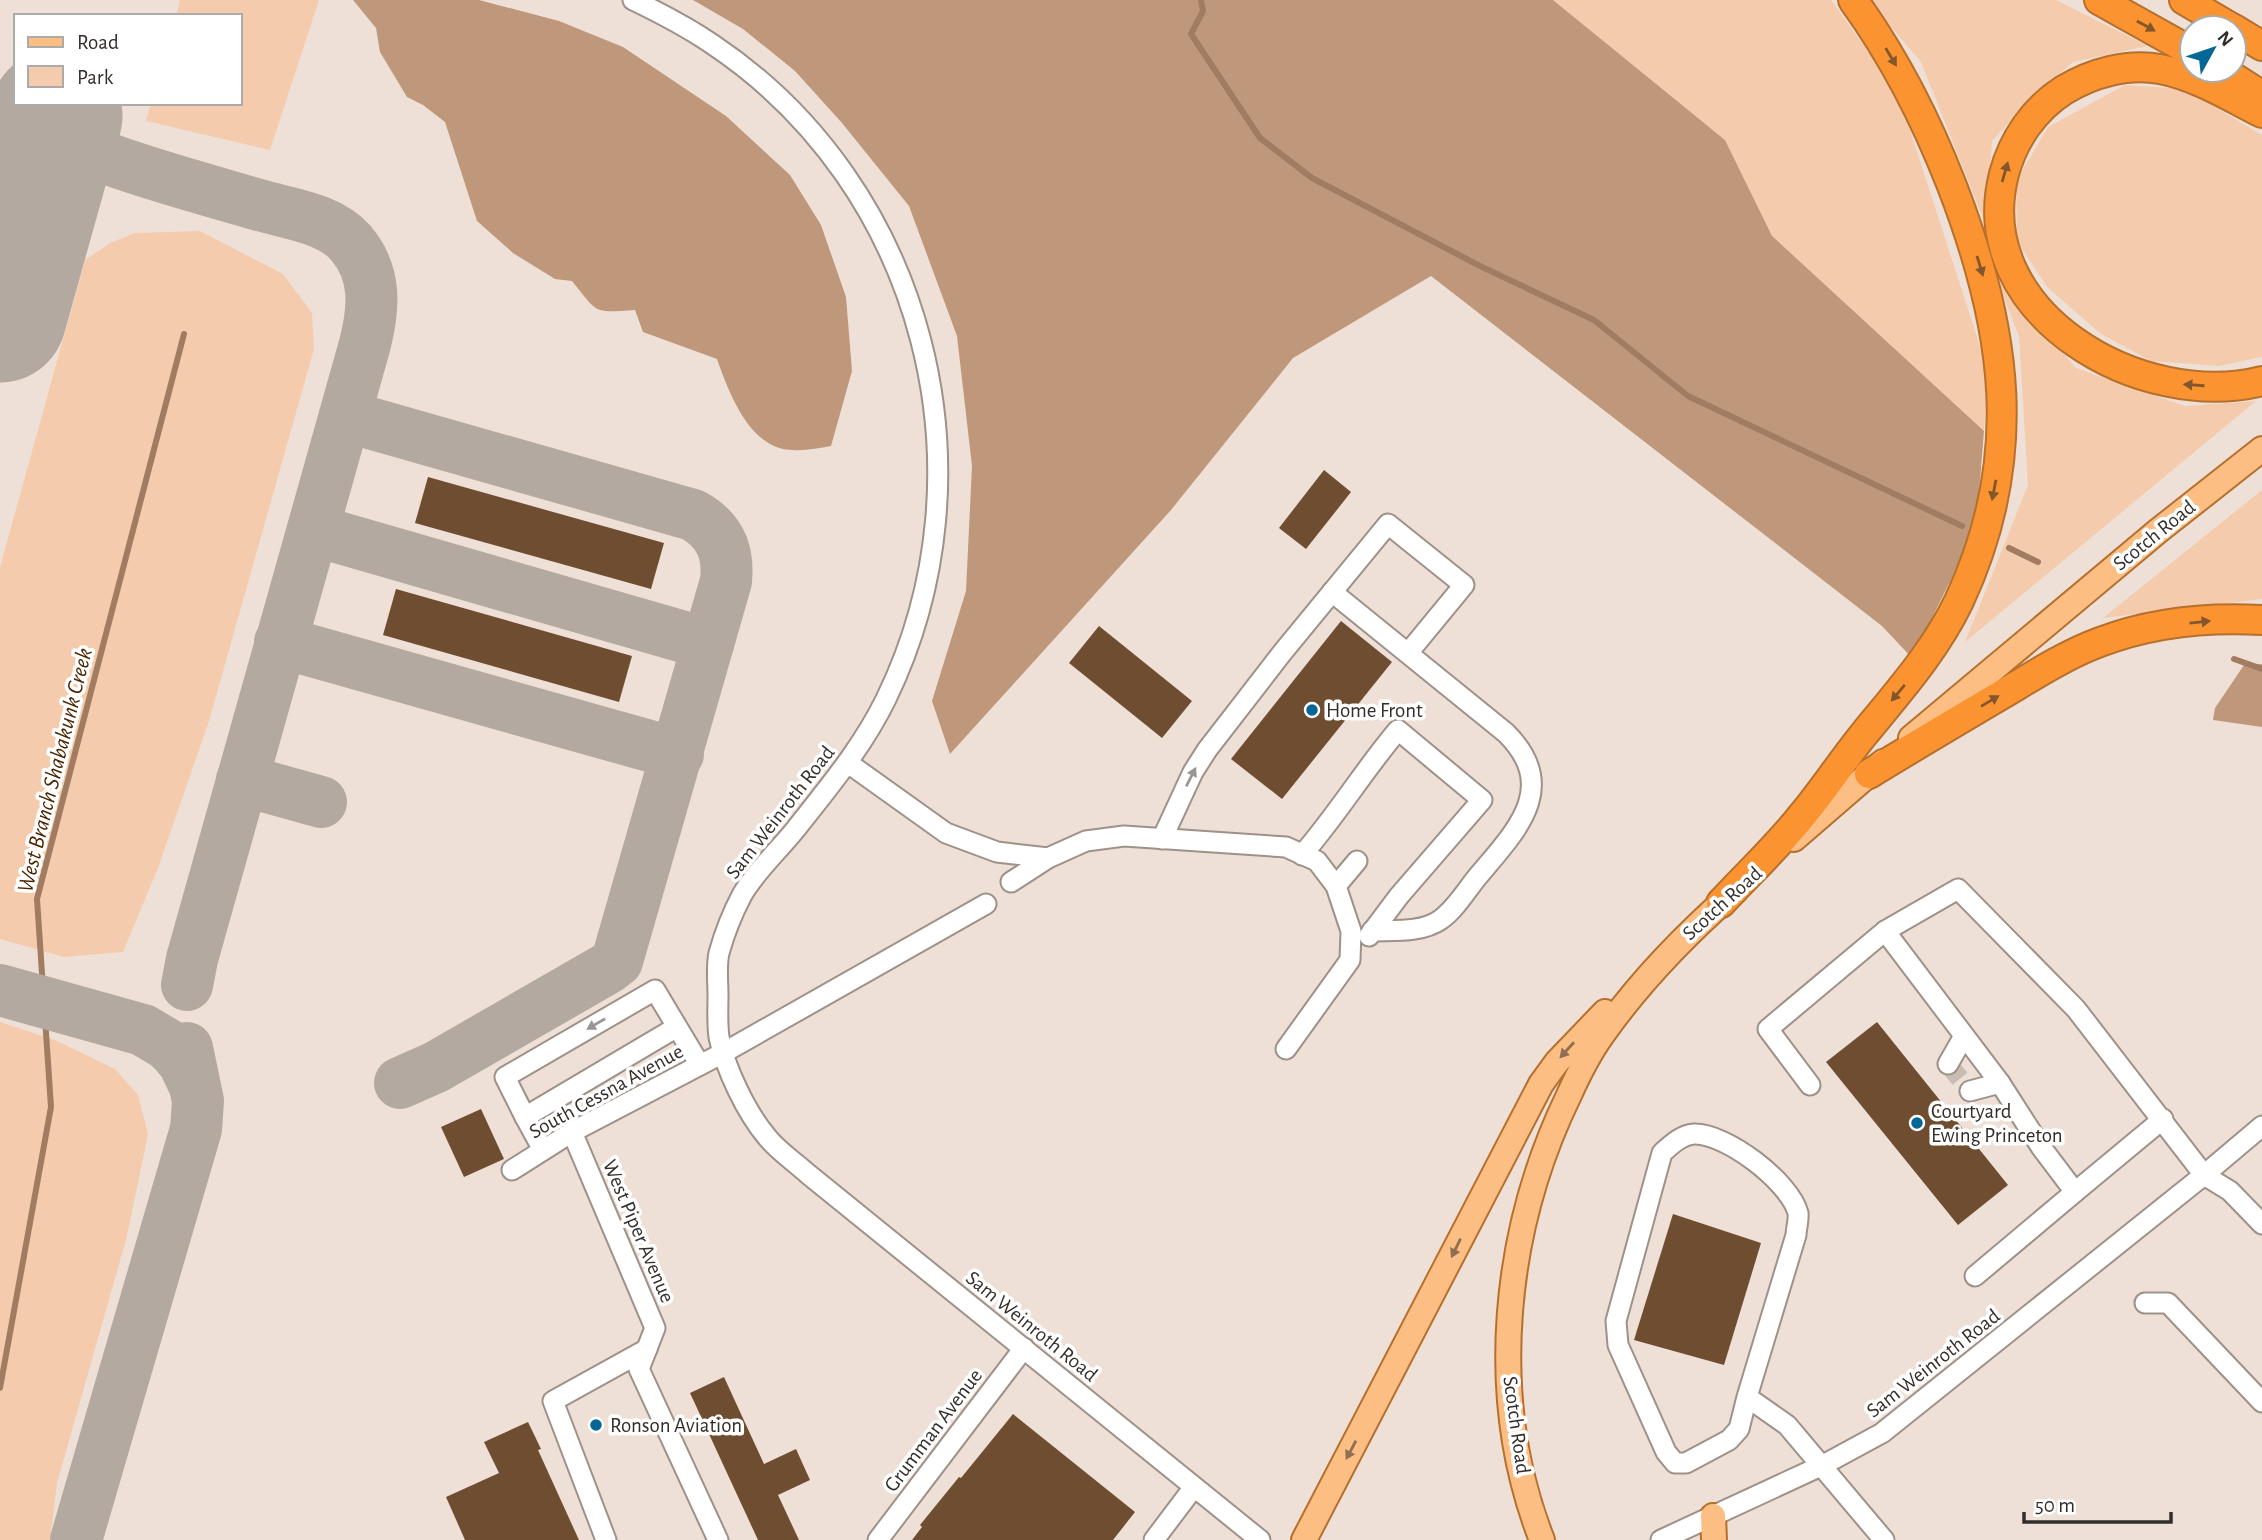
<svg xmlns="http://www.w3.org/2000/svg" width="2262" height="1540" font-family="'Alegreya Sans',sans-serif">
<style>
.green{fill:#f4ccad}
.forest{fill:#bf987b}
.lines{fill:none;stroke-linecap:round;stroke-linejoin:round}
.stream{stroke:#a27c60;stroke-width:6}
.taxiway{stroke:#b4a9a0;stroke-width:52}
.runway{stroke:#b4a9a0;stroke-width:133}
.building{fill:#6f4d31}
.minor-tunnel{stroke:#c9bcb4;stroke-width:19;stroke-dasharray:19 10;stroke-linecap:butt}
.minor-casing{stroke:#9e9188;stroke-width:23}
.major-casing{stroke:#b5702e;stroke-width:28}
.highway-casing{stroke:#b5702e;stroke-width:32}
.minor{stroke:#fff;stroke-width:19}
.major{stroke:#fdbe83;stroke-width:24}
.highway{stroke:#fb9330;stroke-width:28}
.oneway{fill:#83562c}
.oneway2{fill:#999694}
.oneway3{fill:#8e6f52}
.poi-dot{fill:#056796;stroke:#fff;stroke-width:2.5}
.labels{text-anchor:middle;stroke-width:7;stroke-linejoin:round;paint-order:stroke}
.street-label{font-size:21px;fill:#332e2a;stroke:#fff}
.poi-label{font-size:21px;fill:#332e2a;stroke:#fff;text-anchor:start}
.water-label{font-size:23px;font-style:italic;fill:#4b2500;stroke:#fff}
</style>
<rect width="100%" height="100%" fill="#eee0d6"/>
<!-- green -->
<g class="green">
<polygon points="180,0 319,0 270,150 146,121 151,103 240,103 240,16 176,16"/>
<polygon points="1553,0 1831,0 1898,93 1988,371 1984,431 1771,236 1725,140"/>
<polygon points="1868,0 2056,0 2148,46 2073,62 2032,98 1992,141 1986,226 1921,62"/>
<polygon points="2125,85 2185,89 2262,135 2262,357 2219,366 2151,361 2101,334 2047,287 2017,241 2016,181 2048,127"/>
<polygon points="200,231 283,274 312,313 314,349 209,721 158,868 123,952 64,957 0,939 0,567 85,260 110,243 135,233"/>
<polygon points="1995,275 2076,368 2185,406 2256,401 1965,642 2028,485 2019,336"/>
<polygon points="2262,490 2262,599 2103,618"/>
<polygon points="0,1022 55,1040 115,1069 138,1095 148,1134 127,1236 57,1483 50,1540 0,1540"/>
</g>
<!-- forest -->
<g class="forest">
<path d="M353,0H479L559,21L623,47L726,116L790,175L821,225L846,297L852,371L831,446C819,448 805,451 793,450C750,450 729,393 717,359L643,332L635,310C592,313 598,313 572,281L555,279L513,253L477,221L445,122L423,105L407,97L380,52L376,28Z"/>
<polygon points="693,0 1553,0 1725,140 1772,236 1984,431 1976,529 1912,658 1882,626 1431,276 1293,358 1171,510 950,754 932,701 966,591 972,466 957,336 909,206 842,123 795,71 743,29"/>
<polygon points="2262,664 2262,727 2213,720 2215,708 2244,665"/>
</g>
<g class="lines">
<!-- stream -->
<g class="stream">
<polyline points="1201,0 1203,11 1191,34 1260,138 1312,178 1480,266 1594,320 1688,396 1962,526"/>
<polyline points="2009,548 2038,562"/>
<polyline points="2234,659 2262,669"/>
<polyline points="0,1388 51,1107 37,899 184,334"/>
</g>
<!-- taxiway -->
<g class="taxiway">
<path d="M0,121C43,134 84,151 126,165C170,180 215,192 259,205C290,214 329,218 351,243C377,274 374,308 365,344L192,959L187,985"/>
<path d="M345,416L693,515C720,530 729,552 726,581L617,961L608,968L436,1067L400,1083"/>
<polyline points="313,530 708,644"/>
<polyline points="280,642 678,754"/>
<polyline points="242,780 321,802"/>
<polyline points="0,990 143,1030 165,1043 175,1052 184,1063 193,1082"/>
<polyline points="76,1540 196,1129 198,1101 187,1048"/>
</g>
<!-- runway -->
<polyline class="runway" points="0,316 56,116"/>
</g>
<!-- building -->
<g class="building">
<polygon points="1324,470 1351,492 1306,549 1279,528"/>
<polygon points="428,477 664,543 651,589 415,523"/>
<polygon points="396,589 632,656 619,702 383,635"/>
<polygon points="1341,621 1392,662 1282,799 1231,759"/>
<polygon points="1099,626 1192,701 1162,738 1069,663"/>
<polygon points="1877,1022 2008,1185 1958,1225 1826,1062"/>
<polygon points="481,1109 504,1159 464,1177 441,1127"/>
<polygon points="1673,1214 1761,1243 1724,1365 1634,1340"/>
<polygon points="724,1377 764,1464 796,1449 810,1480 778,1495 799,1540 758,1540 690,1393"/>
<polygon points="1013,1414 1135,1512 1113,1540 912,1540 922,1527 920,1525 959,1477 961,1478"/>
<polygon points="528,1422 541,1449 538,1450 579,1540 465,1540 446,1497 499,1473 484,1442"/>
</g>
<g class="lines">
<!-- minor-tunnel -->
<polyline class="minor-tunnel" points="1948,1064 1970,1091"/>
<defs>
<g id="minor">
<path d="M633,0C660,13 687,27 712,44C925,186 997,471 886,699C862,748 828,788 795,830C779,850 754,873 742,895C733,912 724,935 719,953C716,966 718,982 718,995C718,1009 717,1023 719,1037C725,1068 746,1112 767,1137C778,1151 795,1162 808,1174L1260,1540"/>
<path d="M1332,592L1506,733C1560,787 1517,830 1479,875C1467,889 1456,909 1440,920C1421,933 1394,930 1372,931"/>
<polyline points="848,763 946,833 997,852 1048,858"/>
<polyline points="1162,839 1193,772 1207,750 1282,653 1388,524 1464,585 1408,653"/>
<path d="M1302,855C1337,815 1364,770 1398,730L1482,800L1399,896L1369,936"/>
<polyline points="1011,882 1048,858 1086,841 1124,836 1286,847 1317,861 1336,886 1351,931 1350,960 1286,1049"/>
<polyline points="1336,886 1357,861"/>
<polyline points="1885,931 2000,1083 2041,1147 2075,1192 2163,1119"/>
<polyline points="677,1027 525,1117 505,1077 655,990 700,1065"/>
<polyline points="1948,1064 1964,1036"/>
<polyline points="1970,1091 2000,1083"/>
<polyline points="525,1117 543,1150"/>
<polyline points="2262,1126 2204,1175 2230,1191 2262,1224"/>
<polyline points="572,1132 655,1328 639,1369 718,1540"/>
<polyline points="512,1170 572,1132 723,1053 986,904"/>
<polyline points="1975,1276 2075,1192"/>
<polyline points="2145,1303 2168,1303 2262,1402"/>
<path d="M1747,1397L1739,1429L1729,1440L1686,1463H1675L1666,1452L1618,1345L1616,1321L1662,1153C1671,1145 1681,1135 1694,1134C1726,1133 1790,1182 1798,1213C1799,1220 1796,1229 1796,1235L1747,1397L1787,1425L1884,1540"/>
<polyline points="606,1540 553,1401 647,1349"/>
<polyline points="878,1540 1024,1348"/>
<polyline points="1154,1540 1194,1487"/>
<polyline points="1661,1540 1823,1465 1882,1433 2204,1175 2076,1009 1958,889 1885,931 1768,1029 1810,1085"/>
</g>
<g id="major">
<polyline points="1911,738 2158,531 2262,449"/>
<polyline points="1794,839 1883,762"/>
<polyline points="1713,1516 1714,1540"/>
<polyline points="1304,1540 1541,1084 1557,1062 1605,1012"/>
<path d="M1542,1540C1486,1398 1503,1231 1569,1095C1578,1075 1589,1053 1602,1035C1640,981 1686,934 1735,891"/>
</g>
<g id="highway">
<polyline points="2099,0 2192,52"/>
<polyline points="2184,0 2232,28"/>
<polyline points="2234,29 2262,46"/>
<polyline points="2222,70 2261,95"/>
<path d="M2262,113C2230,97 2197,76 2160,69C2128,63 2092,73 2064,90C2034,109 2013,140 2004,174C1968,314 2142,412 2262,381"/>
<path d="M1869,774C1913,747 1957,721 2001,695C2033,676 2065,655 2100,642C2150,623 2208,617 2262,620"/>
<path d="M1721,903C1747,875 1776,848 1800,818C1823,791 1842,761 1864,734C1899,691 1935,651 1959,601C2026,458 2007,328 1952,186C1926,119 1895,58 1853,0"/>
</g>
</defs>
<!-- minor casing -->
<use href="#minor" class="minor-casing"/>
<!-- major casing -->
<use href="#major" class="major-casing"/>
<!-- highway casing -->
<use href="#highway" class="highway-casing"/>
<!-- minor -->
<use href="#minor" class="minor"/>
<!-- major -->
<use href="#major" class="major"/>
<!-- highway -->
<use href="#highway" class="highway"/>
</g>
<!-- one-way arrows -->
<defs><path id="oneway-solid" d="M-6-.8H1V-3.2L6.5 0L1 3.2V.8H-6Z" transform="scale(1.75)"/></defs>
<g class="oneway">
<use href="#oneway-solid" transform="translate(2146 26) rotate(29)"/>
<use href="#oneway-solid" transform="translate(1891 57) rotate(59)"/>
<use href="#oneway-solid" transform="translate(2005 172) rotate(-74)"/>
<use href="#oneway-solid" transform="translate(1980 266) rotate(73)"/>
<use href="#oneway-solid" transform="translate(2194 385) rotate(-176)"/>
<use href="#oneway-solid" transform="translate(1994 490) rotate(101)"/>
<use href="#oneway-solid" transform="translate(2200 622) rotate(-6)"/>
<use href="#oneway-solid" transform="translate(1898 693) rotate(130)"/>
<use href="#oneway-solid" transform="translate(1990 701) rotate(-31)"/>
</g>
<g class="oneway2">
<use href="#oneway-solid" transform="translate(1191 777) rotate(-63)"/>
<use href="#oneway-solid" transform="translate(596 1024) rotate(150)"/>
</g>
<g class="oneway3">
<use href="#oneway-solid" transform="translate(1567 1050) rotate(132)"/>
<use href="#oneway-solid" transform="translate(1456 1248) rotate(116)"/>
<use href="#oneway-solid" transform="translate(1351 1450) rotate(118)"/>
</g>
<!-- markers -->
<g class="poi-dot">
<circle cx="1312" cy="710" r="7"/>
<circle cx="1917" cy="1123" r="7"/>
<circle cx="596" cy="1425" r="7"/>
</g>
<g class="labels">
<!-- street labels -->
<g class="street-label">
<text transform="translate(2154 535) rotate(-39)" y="7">Scotch Road</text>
<text transform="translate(780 812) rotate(-52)" y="7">Sam Weinroth Road</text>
<text transform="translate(1722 903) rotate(-42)" y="7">Scotch Road</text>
<text transform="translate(606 1091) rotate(-29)" y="7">South Cessna Avenue</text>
<text transform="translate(639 1231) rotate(67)" y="7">West Piper Avenue</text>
<text transform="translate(1032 1326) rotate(39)" y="7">Sam Weinroth Road</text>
<text transform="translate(1933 1363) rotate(-38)" y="7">Sam Weinroth Road</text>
<text transform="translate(1517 1425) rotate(82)" y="7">Scotch Road</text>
<text transform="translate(933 1430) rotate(-53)" y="7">Grumman Avenue</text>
</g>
<!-- poi labels -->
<g class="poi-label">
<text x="1326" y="717">Home Front</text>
<text x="1931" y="1118">Courtyard<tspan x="1931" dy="24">Ewing Princeton</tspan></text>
<text x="610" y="1432">Ronson Aviation</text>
</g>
<!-- water labels -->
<g class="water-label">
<text transform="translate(54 770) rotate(-76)" y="8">West Branch Shabakunk Creek</text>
</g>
</g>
<!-- legend -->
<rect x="14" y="14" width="228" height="91" fill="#ffffff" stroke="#adabaa" stroke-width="2"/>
<rect x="28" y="37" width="35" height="10" fill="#fdbe83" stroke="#adabaa" stroke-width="2"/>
<text x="77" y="49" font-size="21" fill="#332e2a">Road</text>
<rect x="28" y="66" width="35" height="21" fill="#f4ccad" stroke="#adabaa" stroke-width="2"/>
<text x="77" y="84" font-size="21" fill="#332e2a">Park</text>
<!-- north arrow -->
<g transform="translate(2213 49) rotate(50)"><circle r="33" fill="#ffffff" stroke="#adabaa" stroke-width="2"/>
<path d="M0-5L12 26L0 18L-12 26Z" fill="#056796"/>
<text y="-10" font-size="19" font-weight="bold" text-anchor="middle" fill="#332e2a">N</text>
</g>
<!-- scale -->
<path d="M2024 1512v10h147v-10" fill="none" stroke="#332e2a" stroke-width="3.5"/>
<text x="2035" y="1512" font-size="21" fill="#332e2a" stroke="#ffffff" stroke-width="5" paint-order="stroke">50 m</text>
</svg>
